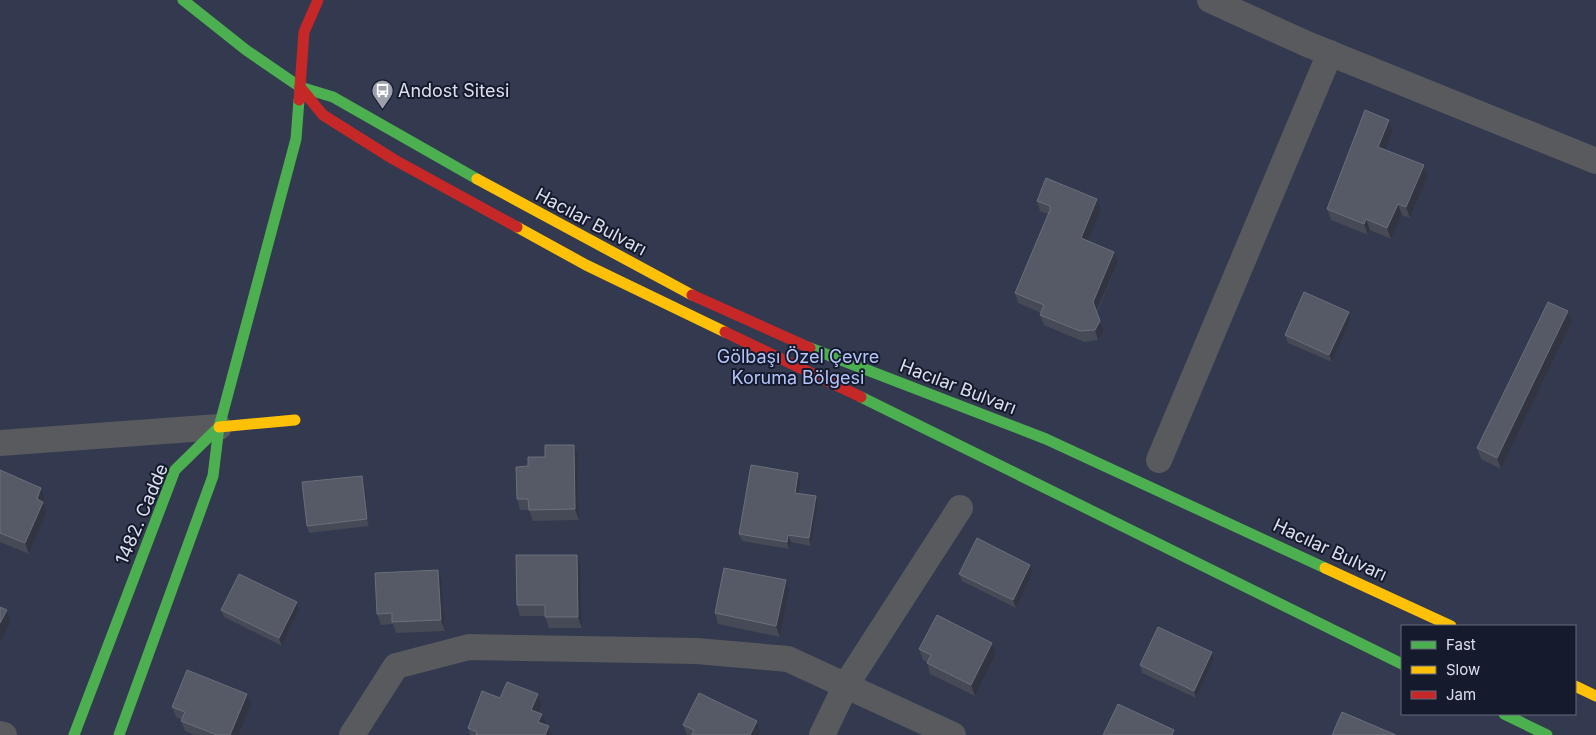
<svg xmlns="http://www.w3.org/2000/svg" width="1596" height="735" font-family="Inter,sans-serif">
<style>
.park{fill:#33394e;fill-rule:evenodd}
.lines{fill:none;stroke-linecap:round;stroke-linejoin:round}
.street{stroke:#595a5e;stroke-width:26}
.fast{stroke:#4caf50;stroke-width:11}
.slow{stroke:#ffc107;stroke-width:11}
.jam{stroke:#c62828;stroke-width:11}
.wall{fill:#464956}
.shaded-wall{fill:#323441}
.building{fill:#565a67;stroke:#6b6f7c}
.labels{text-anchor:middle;stroke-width:4;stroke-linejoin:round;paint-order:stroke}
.poi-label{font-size:18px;fill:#dce0ee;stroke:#151a2d;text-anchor:start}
.street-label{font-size:18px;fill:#dce0ee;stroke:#151a2d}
.park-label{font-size:18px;fill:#b5c5f9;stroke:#151a2d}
</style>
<rect width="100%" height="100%" fill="#242631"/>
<!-- park -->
<path class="park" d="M0,0H1596V735H0ZM1402,626H1575V714H1402Z"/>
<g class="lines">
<!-- street -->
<g class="street">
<polyline points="1210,0 1307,44 1596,161"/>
<polyline points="0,443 219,427"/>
<polyline points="1159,460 1330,53"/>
<polyline points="0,734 4,735"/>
<polyline points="352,735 396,666 469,647 697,651 788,659 953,735"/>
<polyline points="822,735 846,685 960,508"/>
</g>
<!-- fast -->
<g class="fast">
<polyline points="183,0 246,50 300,87 333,97 477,179"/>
<polyline points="810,348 1046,439 1325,568"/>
<polyline points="861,397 1402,664"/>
<polyline points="1504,714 1547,735"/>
<polyline points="74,735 175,470 219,427"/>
<polyline points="119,735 213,476 219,427 296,139 299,100"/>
</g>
<!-- slow -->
<g class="slow">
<polyline points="477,179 692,295"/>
<polyline points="517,227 586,265 725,332"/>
<polyline points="219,427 295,420"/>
<polyline points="1325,568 1451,626"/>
<polyline points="1575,686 1596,696"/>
</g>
<!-- jam -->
<g class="jam">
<polyline points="300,87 323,115 393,159 517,227"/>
<polyline points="299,100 304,32 318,0"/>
<polyline points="692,295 810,348"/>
<polyline points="725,332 861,397"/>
</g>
</g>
<!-- wall -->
<g class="wall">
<polygon points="1389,120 1393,131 1385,150 1424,165 1428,176 1410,218 1402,215 1391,239 1370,230 1368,235 1331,220 1327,209"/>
<polygon points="1097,199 1101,210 1088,241 1118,262 1097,312 1104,331 1098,340 1084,342 1044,325 1040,315 1041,313 1018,303 1015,293 1048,214 1040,211 1037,201"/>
<polygon points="1349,312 1351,320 1332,362 1288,343 1285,335"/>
<polygon points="1572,322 1501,469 1481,459 1477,448"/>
<polygon points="578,456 579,520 533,521 529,510 520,510 517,499 528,466 545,457"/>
<polygon points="0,470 41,488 45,499 43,503 47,512 29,554 0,542"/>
<polygon points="798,473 801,480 799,493 816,496 818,503 811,546 791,542 789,549 742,541 739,534"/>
<polygon points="362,476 365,484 369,526 309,533 307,526"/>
<polygon points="577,555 581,566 582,628 549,628 545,616 520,616 517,605"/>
<polygon points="1030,565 1033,572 1016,608 962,581 959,574"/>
<polygon points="442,581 445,631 396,633 393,624 381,625 377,614"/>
<polygon points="789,591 780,637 718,624 715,613"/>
<polygon points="297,602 299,610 282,646 224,617 221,610"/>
<polygon points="919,649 996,654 975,696 930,674 927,663 927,662 923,660"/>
<polygon points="1214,660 1196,698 1142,673 1140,665"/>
<polygon points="538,694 542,705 538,713 552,735 470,735 468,728 500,698"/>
<polygon points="251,705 239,735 194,735 185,731 181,721 182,720 176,717 172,707"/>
<polygon points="757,721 761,732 759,735 687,735 683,725"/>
</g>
<!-- shaded-wall -->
<g class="shaded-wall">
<polygon points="1389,120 1393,131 1382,158 1378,147"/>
<polygon points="1424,165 1428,176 1410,218 1406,207"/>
<polygon points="1097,199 1101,210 1085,248 1081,238"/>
<polygon points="1398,204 1402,215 1391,239 1387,228"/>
<polygon points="1366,219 1370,230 1368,235 1364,224"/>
<polygon points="1114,252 1118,262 1096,312 1093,302"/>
<polygon points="1568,311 1572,322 1501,469 1497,458"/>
<polygon points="1349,312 1351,320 1332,362 1329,355"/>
<polygon points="1100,321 1104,331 1098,340 1095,330"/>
<polygon points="574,445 578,456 579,520 575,509"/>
<polygon points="798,473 801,480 798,500 795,493"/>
<polygon points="362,476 365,484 369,526 367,519"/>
<polygon points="41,488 45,499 43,503 47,512 29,554 25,543 37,499"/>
<polygon points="816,496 818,503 811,546 809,538"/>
<polygon points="788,535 791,542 789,549 787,542"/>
<polygon points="577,555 581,566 582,628 578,617"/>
<polygon points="1030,565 1033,572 1016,608 1013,600"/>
<polygon points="438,570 442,581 445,631 441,620"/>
<polygon points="786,580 789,591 780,637 776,626"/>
<polygon points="297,602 299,610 282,646 279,638"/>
<polygon points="7,610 11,621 0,642 0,623"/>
<polygon points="992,643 996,654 975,696 971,685"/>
<polygon points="1212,652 1214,660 1196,698 1194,691"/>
<polygon points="247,694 251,705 239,735 230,735"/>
<polygon points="538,694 542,705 535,721 531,710"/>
<polygon points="542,714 546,725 538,722"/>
<polygon points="757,721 761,732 759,735 750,735"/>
<polygon points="549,726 552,735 545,735"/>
</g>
<!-- building -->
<g class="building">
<polygon points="1365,110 1389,120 1378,147 1424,165 1406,207 1398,204 1387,228 1366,219 1364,224 1327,209"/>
<polygon points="1046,178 1097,199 1081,238 1114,252 1093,302 1100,321 1095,330 1080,331 1040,315 1044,305 1015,293 1050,210 1050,206 1037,201"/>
<polygon points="1304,292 1349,312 1329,355 1285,335"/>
<polygon points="1548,302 1568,311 1497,458 1477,448"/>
<polygon points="545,445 574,445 575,509 529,510 528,499 517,499 516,467 528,466 528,457 545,457"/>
<polygon points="751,465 798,473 795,493 816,496 809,538 788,535 787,542 739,534"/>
<polygon points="0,470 41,488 37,499 43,502 25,543 0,533"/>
<polygon points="362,476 367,519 307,526 302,482"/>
<polygon points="977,538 1030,565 1013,600 959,574"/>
<polygon points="516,555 577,555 578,617 545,617 545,605 517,605"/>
<polygon points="724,568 786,580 776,626 715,613"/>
<polygon points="438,570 441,620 392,622 392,613 377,614 375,573"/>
<polygon points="239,574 297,602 279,638 221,610"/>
<polygon points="0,607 7,610 0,623"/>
<polygon points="937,615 992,643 971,685 927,663 931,655 919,649"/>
<polygon points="1158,627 1212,652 1194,691 1140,665"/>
<polygon points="187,670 247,694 230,735 217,735 181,721 185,712 172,707"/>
<polygon points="507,682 538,694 531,710 542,714 538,722 549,726 545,735 476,735 477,732 468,728 482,691 500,698"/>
<polygon points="699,693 757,721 750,735 692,735 694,730 683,725"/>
<polygon points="1118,704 1174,730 1172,735 1103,735"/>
<polygon points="1342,712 1396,735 1332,735"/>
</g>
<!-- icons -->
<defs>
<symbol id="bus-pin" viewBox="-11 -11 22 30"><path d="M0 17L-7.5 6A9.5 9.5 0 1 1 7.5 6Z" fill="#9c9fac" stroke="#151a2d"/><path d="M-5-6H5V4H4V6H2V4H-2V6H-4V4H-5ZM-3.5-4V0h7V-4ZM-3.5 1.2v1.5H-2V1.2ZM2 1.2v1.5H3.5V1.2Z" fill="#fff"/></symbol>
</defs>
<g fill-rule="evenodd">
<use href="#bus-pin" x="370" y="78" width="25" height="34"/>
</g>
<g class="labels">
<!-- poi labels -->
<g class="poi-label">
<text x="398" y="97">Andost Sitesi</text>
</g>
<!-- street labels -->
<g class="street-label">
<text transform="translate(591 222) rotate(28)" y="6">Hacılar Bulvarı</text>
<text transform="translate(958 387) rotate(21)" y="6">Hacılar Bulvarı</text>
<text transform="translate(142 514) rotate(-67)" y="6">1482. Cadde</text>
<text transform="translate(1330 550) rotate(25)" y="6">Hacılar Bulvarı</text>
</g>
<!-- park labels -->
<g class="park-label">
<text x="798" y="363">Gölbaşı Özel Çevre<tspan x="798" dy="21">Koruma Bölgesi</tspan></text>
</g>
</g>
<!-- legend -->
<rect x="1401" y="625" width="175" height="90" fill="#151a2d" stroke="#65697a"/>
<rect x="1411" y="641" width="25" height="8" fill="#4caf50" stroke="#65697a"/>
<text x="1446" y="650" font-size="15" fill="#dce0ee">Fast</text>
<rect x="1411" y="666" width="25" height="8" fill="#ffc107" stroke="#65697a"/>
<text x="1446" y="675" font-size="15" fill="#dce0ee">Slow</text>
<rect x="1411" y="691" width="25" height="8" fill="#c62828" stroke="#65697a"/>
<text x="1446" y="700" font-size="15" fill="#dce0ee">Jam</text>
</svg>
